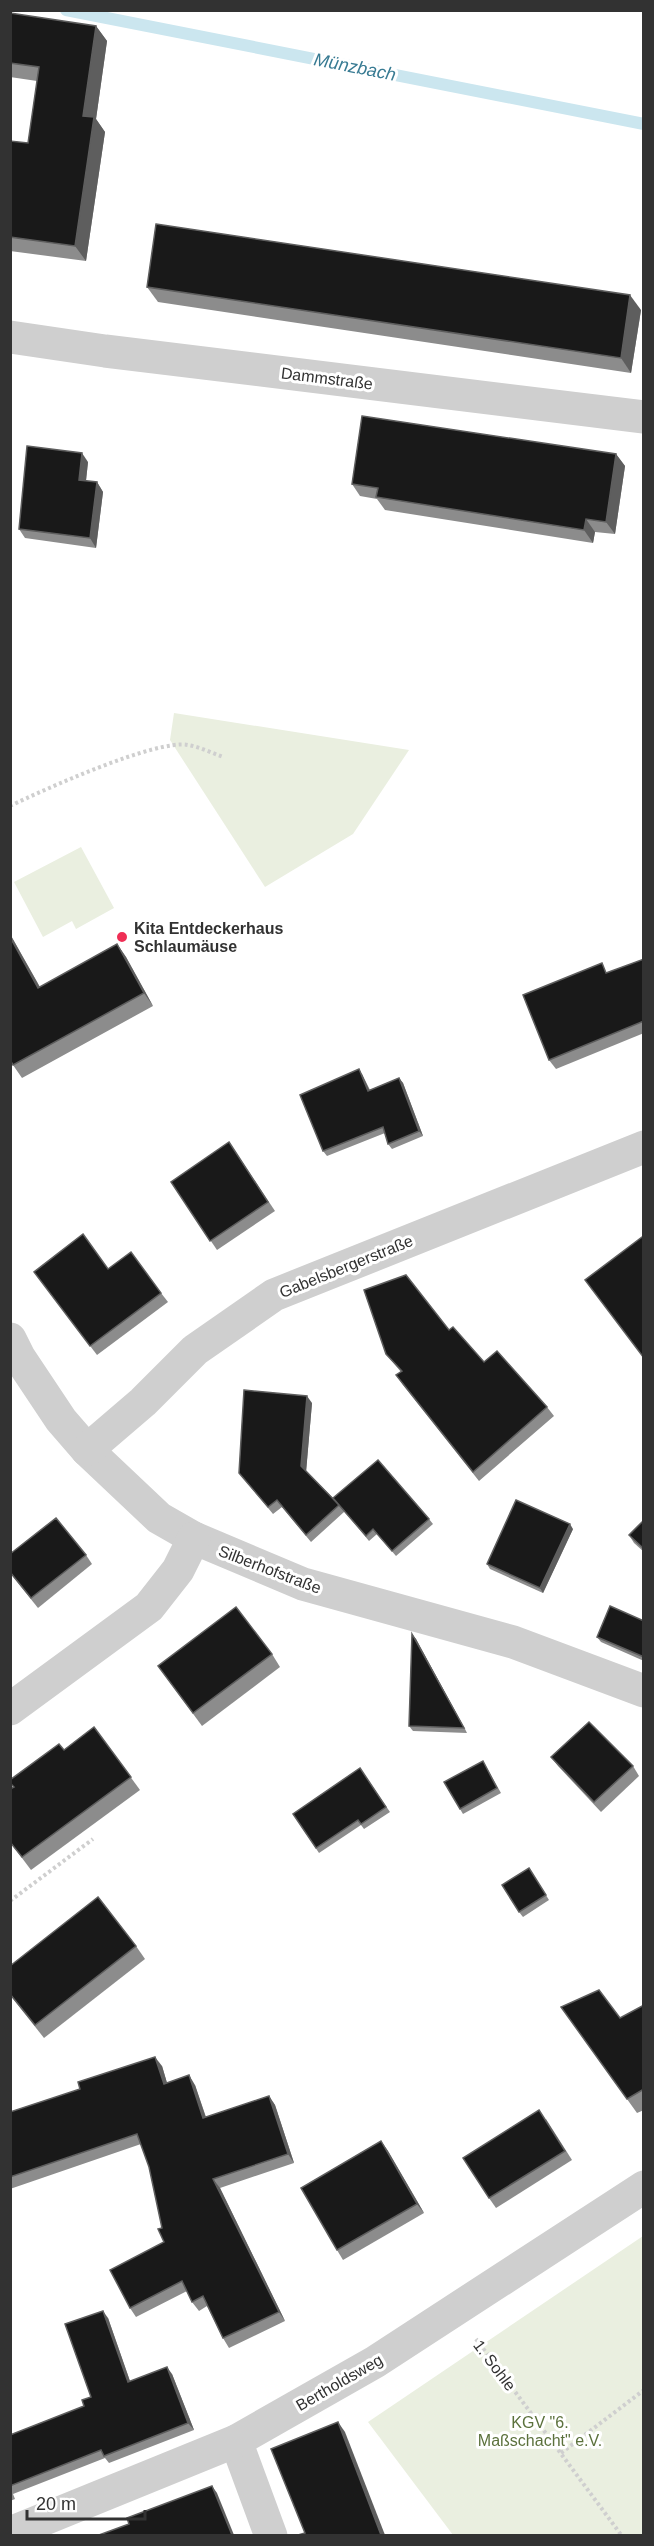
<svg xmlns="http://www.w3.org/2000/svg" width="654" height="2546" font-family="Helvetica,sans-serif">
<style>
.green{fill:#eaefe0}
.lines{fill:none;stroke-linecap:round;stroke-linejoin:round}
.stream{stroke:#cbe6ef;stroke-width:12}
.path{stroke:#cfcfcf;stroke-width:4;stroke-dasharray:3 3;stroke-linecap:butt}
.street{stroke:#cfcfcf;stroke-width:33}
.wall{fill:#8c8c8c}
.shaded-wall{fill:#5e5e5e}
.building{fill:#191919;stroke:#5e5e5e;stroke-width:1.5}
.poi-dot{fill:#ef2e55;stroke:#fff;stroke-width:2}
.labels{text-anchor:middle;stroke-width:6;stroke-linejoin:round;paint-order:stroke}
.street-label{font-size:16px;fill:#323232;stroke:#fff}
.poi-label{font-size:16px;font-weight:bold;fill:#323232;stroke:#fff;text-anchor:start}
.park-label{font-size:16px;fill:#5b713c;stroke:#fff}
.water-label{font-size:18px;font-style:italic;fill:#387b93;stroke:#fff}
</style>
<rect width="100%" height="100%" fill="#fff"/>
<!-- green -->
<g class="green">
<polygon points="174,713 409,750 353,834 265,887 170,740"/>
<polygon points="81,847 114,908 76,929 72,921 43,937 14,882"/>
<polygon points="643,2236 643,2535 453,2535 368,2422"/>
</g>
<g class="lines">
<!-- stream -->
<polyline class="stream" points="66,10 644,124"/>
<!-- path -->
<g class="path">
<path d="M10,806C43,790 156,739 188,745C200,747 212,753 223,757"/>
<polyline points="10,1901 93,1839"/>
<polyline points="476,2339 622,2536"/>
<polyline points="561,2453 644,2390"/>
</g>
<!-- street -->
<g class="street">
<polyline points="10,337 105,351 644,417"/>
<polyline points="10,1339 19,1357 61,1420 87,1450 159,1518 194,1538 303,1584 513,1642 644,1691"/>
<polyline points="87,1450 143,1402 195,1350 274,1295 644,1147"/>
<polyline points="10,1709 149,1607 178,1570 194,1538"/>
<polyline points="236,2441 271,2536"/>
<polyline points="10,2533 236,2441 375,2362 644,2187"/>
</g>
</g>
<!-- wall -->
<g class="wall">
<polygon points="10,13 96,26 107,41 96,119 105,132 86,261 10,251 10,141 28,143 37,81 10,77"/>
<polygon points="147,287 641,310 631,373 158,302"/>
<polygon points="616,454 625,466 615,534 595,532 593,543 385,510 377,499 360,496 352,484"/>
<polygon points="88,462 86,481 97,482 103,492 96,548 25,538 19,529"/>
<polygon points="10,934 40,987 117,944 126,957 153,1006 22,1078 13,1065"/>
<polygon points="644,959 644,1033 556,1069 549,1060 609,972"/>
<polygon points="362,1074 370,1090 399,1078 403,1083 423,1136 392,1149 388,1144 385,1133 327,1156 323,1151"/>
<polygon points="229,1142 275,1211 217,1250 171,1182"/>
<polygon points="108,1269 161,1293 168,1302 97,1355 34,1272"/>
<polygon points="449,1330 484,1362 547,1407 554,1416 479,1481 403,1385 396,1375 401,1372 386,1354"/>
<polygon points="312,1403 306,1471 335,1500 429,1519 433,1524 396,1556 377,1534 369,1541 344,1511 344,1512 311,1542 282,1507 273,1514 239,1473"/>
<polygon points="644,1520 644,1552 634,1543 629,1535"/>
<polygon points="573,1529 543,1593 490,1569 487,1564"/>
<polygon points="10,1554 86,1555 92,1564 38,1608 10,1573"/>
<polygon points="644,1621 644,1661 601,1642 597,1637"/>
<polygon points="412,1634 416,1639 467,1733 413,1731 409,1726"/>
<polygon points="272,1654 280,1667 202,1726 158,1666"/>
<polygon points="94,1727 140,1790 31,1870 10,1842 64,1750"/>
<polygon points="551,1757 633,1766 639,1776 601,1812 558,1766"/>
<polygon points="483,1761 501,1793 463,1814 460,1809"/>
<polygon points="360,1768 390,1812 364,1829 361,1825 319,1853 293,1814"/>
<polygon points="529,1868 549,1900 523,1917 519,1912"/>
<polygon points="136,1946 145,1959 44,2038 10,1995 10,1966"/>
<polygon points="644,2005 644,2110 637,2113 561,2007 620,2018"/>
<polygon points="162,2066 167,2083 195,2085 206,2117 269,2096 275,2105 294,2163 220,2188 285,2321 229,2348 223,2338 207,2306 199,2311 192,2302 187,2291 136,2317 130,2308 164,2242 162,2228 149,2167 141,2144 10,2189 10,2112"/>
<polygon points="546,2119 572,2160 496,2208 489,2198"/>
<polygon points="381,2141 388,2151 424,2213 343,2260 337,2250"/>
<polygon points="108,2318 130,2381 172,2374 194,2430 109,2463 105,2458 13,2494 15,2499 10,2501 10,2435 84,2406 91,2397"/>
</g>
<!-- shaded-wall -->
<g class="shaded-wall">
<polygon points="96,26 107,41 96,119 105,132 86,261 75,246 83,116"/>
<polygon points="630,295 641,310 631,373 621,358"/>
<polygon points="82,453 88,462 85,489 79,480"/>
<polygon points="616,454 625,466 615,534 606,522"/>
<polygon points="97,482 103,492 96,548 90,538"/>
<polygon points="586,519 595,532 593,543 584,530"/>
<polygon points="10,934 47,1000 38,988 10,937"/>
<polygon points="117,944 126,957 153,1006 144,993"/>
<polygon points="359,1069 362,1074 372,1096 368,1091"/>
<polygon points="399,1078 403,1083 423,1136 419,1131"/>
<polygon points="307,1396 312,1403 306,1473 301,1466"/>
<polygon points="570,1524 573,1529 543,1593 540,1588"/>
<polygon points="412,1634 416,1639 467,1733 464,1728"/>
<polygon points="155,2057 162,2066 170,2093 164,2084"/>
<polygon points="189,2075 195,2085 209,2127 203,2118"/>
<polygon points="269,2096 275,2105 294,2163 288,2154"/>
<polygon points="381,2141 388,2151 424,2213 417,2204"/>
<polygon points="213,2179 220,2188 285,2321 279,2312"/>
<polygon points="103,2311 108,2318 133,2390 128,2382"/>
<polygon points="167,2367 172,2374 194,2430 188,2423"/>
<polygon points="338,2422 345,2432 385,2535 381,2535"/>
<polygon points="212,2486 217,2493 234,2535 232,2535"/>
</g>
<!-- building -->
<g class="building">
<polygon points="10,13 96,26 83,116 94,117 75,246 10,237 10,141 28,143 39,67 10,63"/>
<polygon points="156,224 630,295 621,358 147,287"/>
<polygon points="362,416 616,454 606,522 586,519 584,530 376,497 378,488 352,484"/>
<polygon points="27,446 82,453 79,480 97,482 90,538 19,529"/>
<polygon points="10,937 38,988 117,944 144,993 13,1065 10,1060"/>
<polygon points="644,959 644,1021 549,1060 523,995 602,963 606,973"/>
<polygon points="359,1069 368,1091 399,1078 419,1131 388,1144 383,1127 323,1151 300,1095"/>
<polygon points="229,1142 268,1202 210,1241 171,1182"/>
<polygon points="83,1234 108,1269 131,1252 161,1293 90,1346 34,1272"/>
<polygon points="642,1237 644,1240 644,1358 585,1280"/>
<polygon points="406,1275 449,1330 453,1327 484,1362 497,1351 547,1407 473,1472 396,1375 402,1371 386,1354 364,1290"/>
<polygon points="244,1390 307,1396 301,1466 339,1505 306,1535 277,1500 268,1507 239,1473"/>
<polygon points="378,1460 429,1519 392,1551 373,1529 366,1536 333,1498"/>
<polygon points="516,1500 570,1524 540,1588 487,1564"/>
<polygon points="56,1518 86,1555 31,1598 10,1572 10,1554"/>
<polygon points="644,1520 644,1549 629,1535"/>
<polygon points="610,1606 644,1621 644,1657 597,1637"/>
<polygon points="236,1607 272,1654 193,1713 158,1666"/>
<polygon points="412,1634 464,1728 409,1726"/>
<polygon points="589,1722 633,1766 594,1802 551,1757"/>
<polygon points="94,1727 131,1777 22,1857 10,1842 10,1789 14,1787 10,1783 10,1780 59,1744 64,1750"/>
<polygon points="483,1761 497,1788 460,1809 444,1782"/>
<polygon points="360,1768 386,1807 361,1824 358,1820 316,1848 293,1814"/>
<polygon points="529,1868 546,1895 519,1912 502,1885"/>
<polygon points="98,1897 136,1946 35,2025 10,1994 10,1966"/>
<polygon points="599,1990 620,2018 644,2005 644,2089 627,2099 561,2007"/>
<polygon points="155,2057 164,2084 189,2075 203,2118 269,2096 288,2154 213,2179 279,2312 223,2338 203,2296 192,2302 182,2281 130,2308 110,2270 164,2242 158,2229 162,2228 149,2167 137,2134 10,2177 10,2112 80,2089 78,2082"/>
<polygon points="539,2110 565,2151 489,2198 463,2158"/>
<polygon points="381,2141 417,2204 337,2250 301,2188"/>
<polygon points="103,2311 128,2382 167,2367 188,2423 104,2456 101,2450 10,2486 10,2435 84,2406 82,2400 91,2397 65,2324"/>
<polygon points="338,2422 381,2535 298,2535 305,2533 271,2449"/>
<polygon points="212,2486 232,2535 99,2535 129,2524 127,2518"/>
</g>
<!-- markers -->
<circle class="poi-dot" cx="122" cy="937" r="6"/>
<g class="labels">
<!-- street labels -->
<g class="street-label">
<text transform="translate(327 378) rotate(7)" y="6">Dammstraße</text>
<text transform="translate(346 1266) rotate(-22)" y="6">Gabelsbergerstraße</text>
<text transform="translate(270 1569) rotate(21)" y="6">Silberhofstraße</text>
<text transform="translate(495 2365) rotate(53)" y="6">1. Sohle</text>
<text transform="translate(339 2382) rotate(-30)" y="6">Bertholdsweg</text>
</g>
<!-- poi labels -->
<g class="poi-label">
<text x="134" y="934">Kita Entdeckerhaus<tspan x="134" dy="18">Schlaumäuse</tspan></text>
</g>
<!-- park labels -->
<g class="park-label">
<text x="540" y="2428">KGV "6.<tspan x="540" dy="18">Maßschacht" e.V.</tspan></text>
</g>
<!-- water labels -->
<g class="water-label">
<text transform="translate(355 67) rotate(11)" y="6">Münzbach</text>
</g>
</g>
<!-- border -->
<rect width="654" height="2546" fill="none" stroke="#323232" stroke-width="24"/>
<!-- scale -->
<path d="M27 2510v9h118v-9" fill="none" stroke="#323232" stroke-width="3"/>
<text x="36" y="2510" font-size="18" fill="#323232" stroke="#ffffff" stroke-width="4.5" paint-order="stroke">20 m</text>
</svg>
